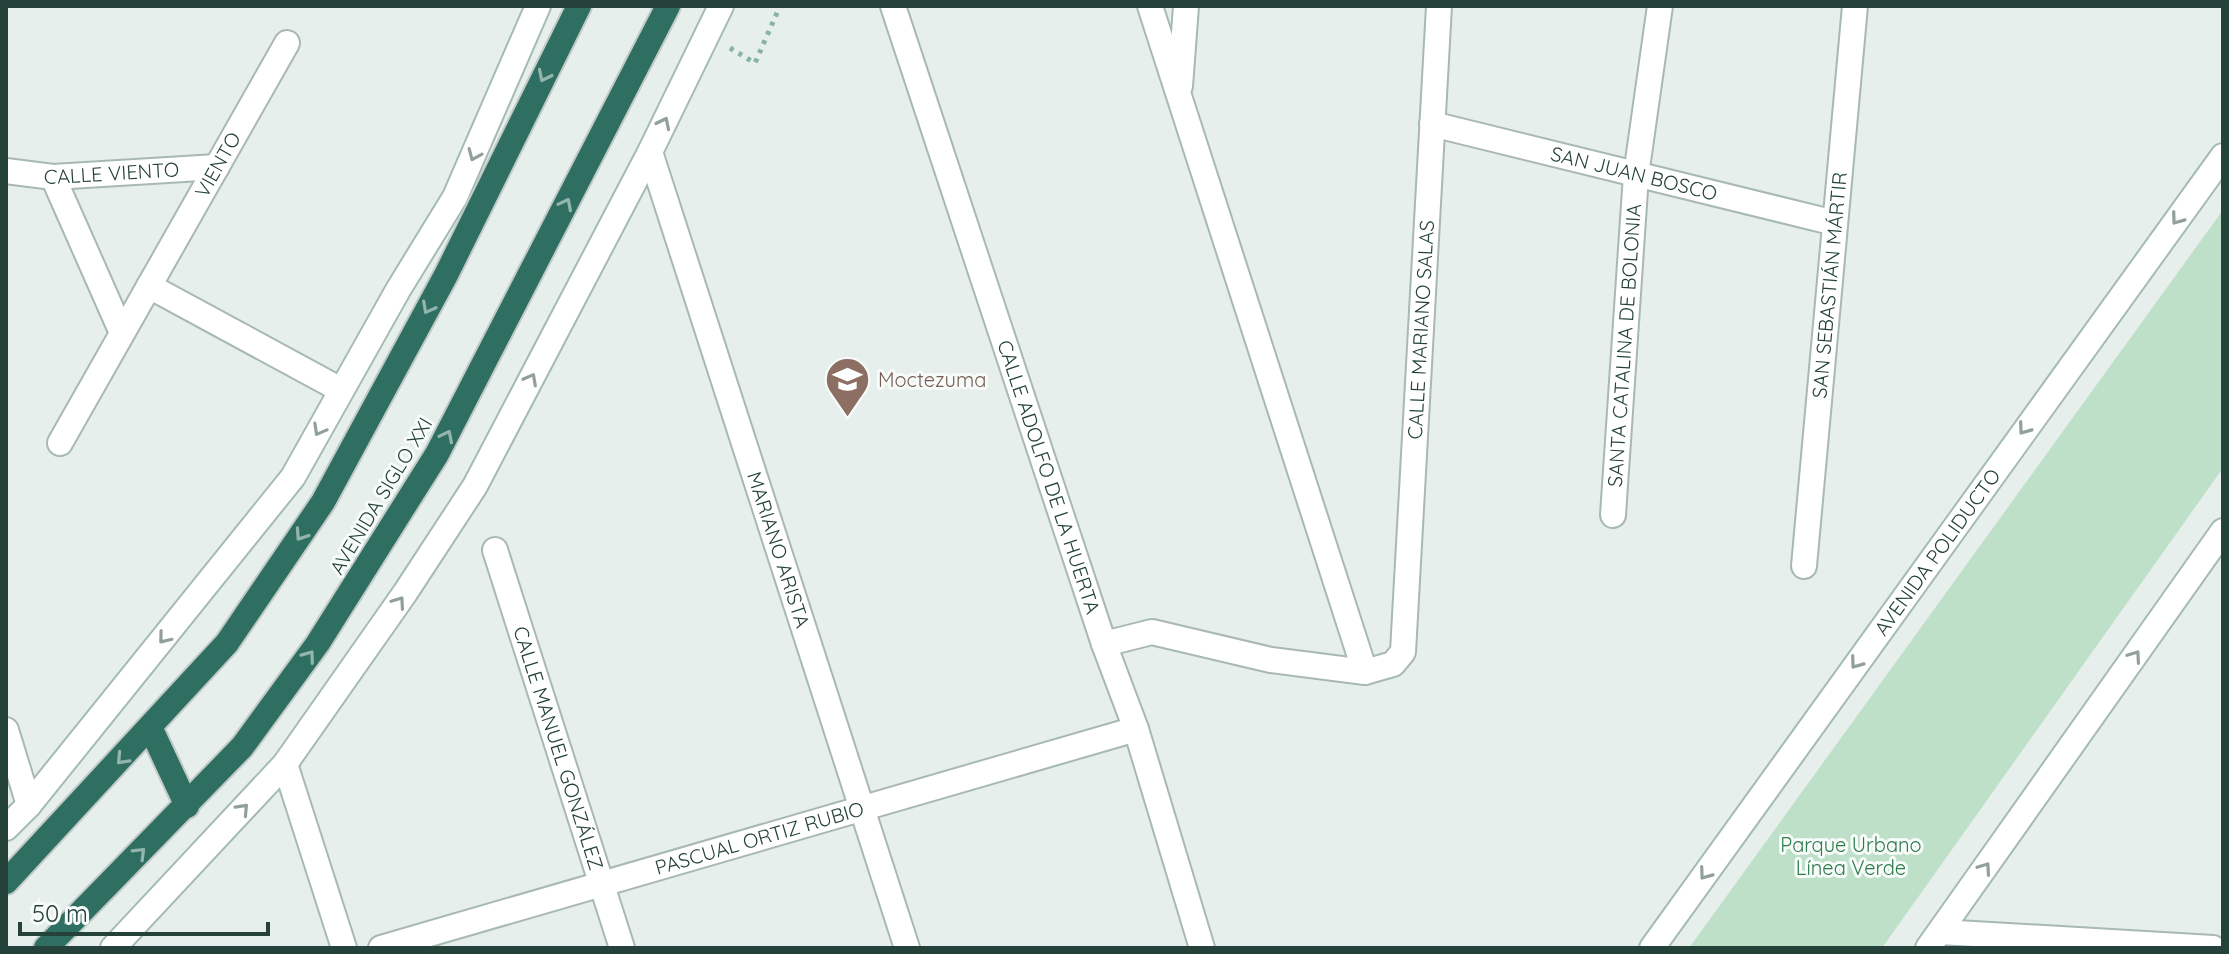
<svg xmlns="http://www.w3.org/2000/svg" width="2229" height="954" font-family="Quicksand,sans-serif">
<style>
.green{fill:#bfe0c8}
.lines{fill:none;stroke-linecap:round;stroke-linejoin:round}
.street-casing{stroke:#a8b8b2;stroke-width:28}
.secondary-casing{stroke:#a4bbb3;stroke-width:28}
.highway-casing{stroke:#c2cac8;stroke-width:28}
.path{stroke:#86b3a5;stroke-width:5;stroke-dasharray:4 6;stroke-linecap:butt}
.street{stroke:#fff;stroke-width:24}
.secondary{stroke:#fff;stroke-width:24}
.highway{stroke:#2f6f62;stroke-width:24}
.oneway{stroke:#93b5ae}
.oneway2{stroke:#92a09c}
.labels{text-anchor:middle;stroke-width:6;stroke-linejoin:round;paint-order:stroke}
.street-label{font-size:20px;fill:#24423a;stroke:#f7fbf9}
.education-label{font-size:20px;fill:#785e54;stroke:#f7fbf9;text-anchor:start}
.park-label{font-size:20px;fill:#2d7a4b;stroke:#f7fbf9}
</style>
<rect width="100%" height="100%" fill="#e6efeb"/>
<!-- green -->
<polygon class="green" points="2223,210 2223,468 1882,948 1689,948"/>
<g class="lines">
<defs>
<g id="street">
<path id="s1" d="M893,6L1104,644L1136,729L1202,948"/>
<polyline points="1150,6 1365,672"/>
<polyline points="1180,86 1186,6"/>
<path id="s2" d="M1432,124L1835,223"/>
<path id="s3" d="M650,152L907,948"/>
<path id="s4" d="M6,171L53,177L217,167"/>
<polyline points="53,177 122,333"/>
<polyline points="149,286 341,390"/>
<path id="s5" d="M60,443L287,43"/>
<path id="s6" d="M1613,515L1636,175L1660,6"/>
<path id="s7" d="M495,550L622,948"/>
<path id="s8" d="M1804,566L1855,6"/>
<path id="s9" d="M1104,644L1152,632L1271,660L1365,672L1393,664L1403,652L1439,6"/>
<polyline points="6,730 29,805"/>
<polyline points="285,764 344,948"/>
<polyline points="1940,932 2213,948"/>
<path id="s10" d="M381,948L1136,729"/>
</g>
<g id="secondary">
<polyline points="6,828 29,805 293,477 398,290 455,197 538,6"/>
<polyline points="113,948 285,764 405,593 475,486 650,152 721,6"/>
<path id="s11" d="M1652,948L2223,156"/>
<polyline points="1928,948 2223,531"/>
</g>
<g id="highway">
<polyline points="151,729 187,806"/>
<polyline points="6,882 227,643 323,502 446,275 579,6"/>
<polyline points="46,948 242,747 318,643 437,454 668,6"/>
</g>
</defs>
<!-- street casing -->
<use href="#street" class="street-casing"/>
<!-- secondary casing -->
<use href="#secondary" class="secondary-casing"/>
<!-- highway casing -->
<use href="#highway" class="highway-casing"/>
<!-- path -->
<polyline class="path" points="730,48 755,63 780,6"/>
<!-- street -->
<use href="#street" class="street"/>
<!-- secondary -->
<use href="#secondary" class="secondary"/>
<!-- highway -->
<use href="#highway" class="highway"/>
</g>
<!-- one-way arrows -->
<defs><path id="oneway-chevron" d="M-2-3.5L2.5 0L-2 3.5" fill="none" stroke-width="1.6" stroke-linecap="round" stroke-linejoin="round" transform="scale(2)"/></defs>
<g class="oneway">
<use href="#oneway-chevron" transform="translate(544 76) rotate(116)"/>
<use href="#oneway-chevron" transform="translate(566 204) rotate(-63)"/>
<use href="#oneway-chevron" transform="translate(428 308) rotate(118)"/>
<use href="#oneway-chevron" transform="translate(447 436) rotate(-63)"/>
<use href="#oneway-chevron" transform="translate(301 535) rotate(124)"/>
<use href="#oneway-chevron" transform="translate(309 656) rotate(-54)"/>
<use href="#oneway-chevron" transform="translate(122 759) rotate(133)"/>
<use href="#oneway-chevron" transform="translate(140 853) rotate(-45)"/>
</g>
<g class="oneway2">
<use href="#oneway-chevron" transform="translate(664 123) rotate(-64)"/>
<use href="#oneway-chevron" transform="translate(474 155) rotate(113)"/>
<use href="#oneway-chevron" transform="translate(2177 219) rotate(126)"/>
<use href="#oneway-chevron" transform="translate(531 379) rotate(-62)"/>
<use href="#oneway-chevron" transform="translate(2024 429) rotate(126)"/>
<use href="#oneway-chevron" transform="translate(319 430) rotate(119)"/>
<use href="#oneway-chevron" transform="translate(399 602) rotate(-55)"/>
<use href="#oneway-chevron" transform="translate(164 638) rotate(129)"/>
<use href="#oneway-chevron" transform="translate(2135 656) rotate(-55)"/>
<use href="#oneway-chevron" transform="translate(1856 663) rotate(126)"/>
<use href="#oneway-chevron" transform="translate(243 809) rotate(-47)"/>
<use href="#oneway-chevron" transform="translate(1985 868) rotate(-55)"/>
<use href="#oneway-chevron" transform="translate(1705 874) rotate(126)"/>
</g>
<!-- icons -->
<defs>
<symbol id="school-pin" viewBox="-11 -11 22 30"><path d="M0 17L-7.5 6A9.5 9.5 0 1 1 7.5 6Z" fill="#8d6e63" stroke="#f7fbf9"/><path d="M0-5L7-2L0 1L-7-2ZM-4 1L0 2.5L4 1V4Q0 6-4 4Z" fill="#fff"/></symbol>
</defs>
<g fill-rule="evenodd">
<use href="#school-pin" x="822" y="354" width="51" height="69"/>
</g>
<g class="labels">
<!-- street labels -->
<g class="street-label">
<text dy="7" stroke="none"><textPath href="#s5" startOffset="320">VIENTO</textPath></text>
<text dy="7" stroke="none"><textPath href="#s4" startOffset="106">CALLE VIENTO</textPath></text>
<text dy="7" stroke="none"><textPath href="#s2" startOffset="208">SAN JUAN BOSCO</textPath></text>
<text dy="7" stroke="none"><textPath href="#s8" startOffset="282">SAN SEBASTIÁN MÁRTIR</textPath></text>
<text dy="7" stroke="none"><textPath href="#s9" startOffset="634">CALLE MARIANO SALAS</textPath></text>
<text dy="7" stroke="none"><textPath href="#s6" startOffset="170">SANTA CATALINA DE BOLONIA</textPath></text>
<text dy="7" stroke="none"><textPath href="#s1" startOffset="496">CALLE ADOLFO DE LA HUERTA</textPath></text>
<text transform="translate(381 496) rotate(-59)" y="7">AVENIDA SIGLO XXI</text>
<text dy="7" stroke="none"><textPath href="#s3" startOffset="418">MARIANO ARISTA</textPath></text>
<text dy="7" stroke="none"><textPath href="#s11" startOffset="488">AVENIDA POLIDUCTO</textPath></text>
<text dy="7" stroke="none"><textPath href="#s7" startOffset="208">CALLE MANUEL GONZÁLEZ</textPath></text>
<text dy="7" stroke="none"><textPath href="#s10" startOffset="394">PASCUAL ORTIZ RUBIO</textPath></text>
</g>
<!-- education labels -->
<g class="education-label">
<text x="878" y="387">Moctezuma</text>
</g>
<!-- park labels -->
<g class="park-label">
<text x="1851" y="852">Parque Urbano<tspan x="1851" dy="23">Línea Verde</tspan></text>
</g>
</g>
<!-- border -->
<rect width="2229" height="954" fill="none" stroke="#24423a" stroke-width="16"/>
<!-- scale -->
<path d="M20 922v12h248v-12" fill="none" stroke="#24423a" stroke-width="4"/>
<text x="32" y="922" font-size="24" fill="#24423a" stroke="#f7fbf9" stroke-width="6" paint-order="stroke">50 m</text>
</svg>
